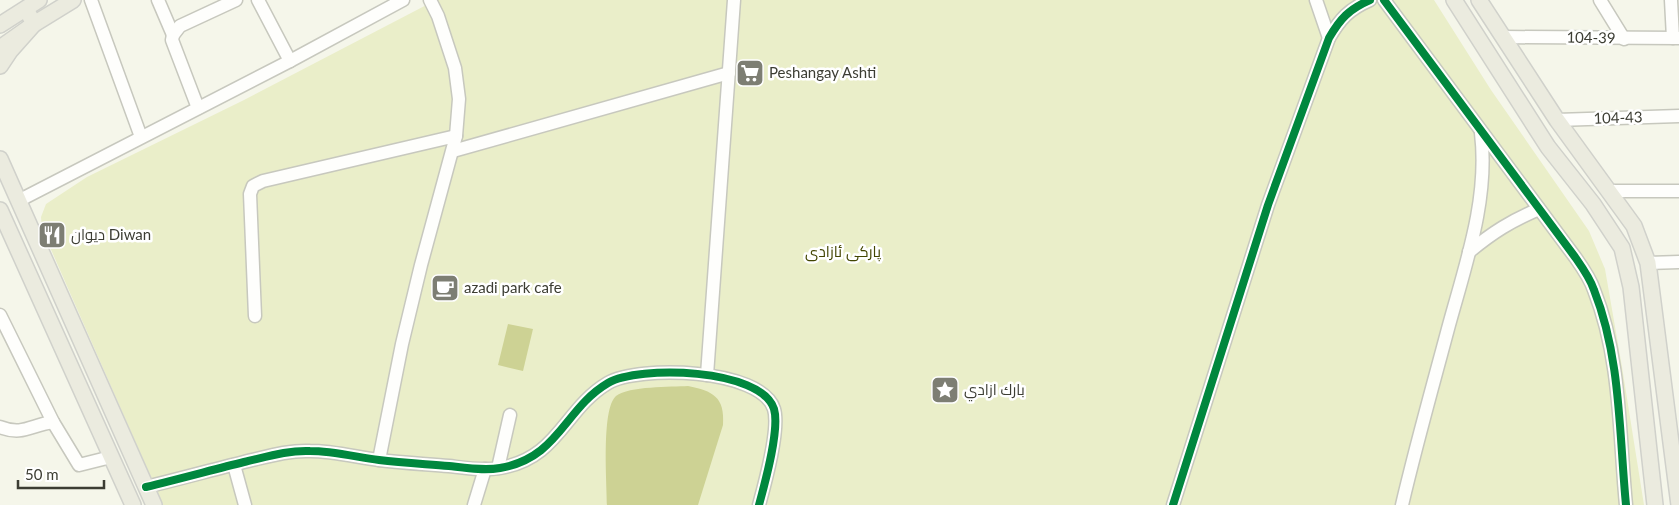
<svg xmlns="http://www.w3.org/2000/svg" width="1679" height="505" font-family="Lato,Cairo,sans-serif">
<style>
.green{fill:#eaeec9}
.water{fill:#cdd294}
.lines{fill:none;stroke-linecap:round;stroke-linejoin:round}
.minor-casing{stroke:#c7c8be;stroke-width:15}
.major-casing{stroke:#d0d1cb;stroke-width:18}
.minor{stroke:#fefefc;stroke-width:12}
.major{stroke:#ebebdf;stroke-width:15}
.cycleway-casing{stroke:#fff;stroke-width:11}
.cycleway{stroke:#00873e;stroke-width:8}
.labels{text-anchor:middle;stroke-width:5;stroke-linejoin:round;paint-order:stroke}
.street-label{font-size:15px;fill:#3c3d33;stroke:#fff}
.poi-label{font-size:15px;fill:#3c3d33;stroke:#fff;text-anchor:start}
.park-label{font-size:15px;fill:#424501;stroke:#fff}
</style>
<rect width="100%" height="100%" fill="#f5f6ea"/>
<!-- green -->
<polygon class="green" points="436,0 1434,0 1491,90 1589,231 1605,269 1622,367 1644,505 163,505 42,229 41,217 46,204 87,177 244,100"/>
<!-- water -->
<g class="water">
<polygon points="508,324 533,329 523,371 498,365"/>
<path d="M688,386C713,391 725,397 723,425L698,505H607C607,484 601,409 616,396C629,386 671,387 688,386Z"/>
</g>
<g class="lines">
<defs>
<g id="minor">
<polyline points="91,0 141,137"/>
<polyline points="158,0 173,35"/>
<polyline points="258,0 290,61"/>
<polyline points="1316,0 1329,38"/>
<path d="M1384,0L1575,257C1582,267 1590,278 1594,290C1621,358 1619,433 1626,505"/>
<polyline points="1600,0 1624,39"/>
<polyline points="1671,0 1673,38"/>
<polyline points="1503,37 1679,38"/>
<polyline points="198,108 172,40 173,35 180,26 236,0"/>
<polyline points="1557,120 1679,116"/>
<polyline points="453,151 729,73"/>
<polyline points="1609,191 1679,191"/>
<polyline points="18,201 290,61 403,0"/>
<path d="M1469,252C1493,232 1511,221 1539,209"/>
<polyline points="1648,263 1679,262"/>
<polyline points="0,315 53,422 79,465 111,457"/>
<polyline points="255,316 250,194 253,186 263,181 456,136"/>
<polyline points="707,375 734,0"/>
<path d="M0,427C23,436 31,425 53,422"/>
<polyline points="379,460 402,344 421,265 456,136 459,99 455,68 438,16 430,0"/>
<polyline points="234,465 245,505"/>
<polyline points="498,468 510,415"/>
<path d="M146,487C179,479 212,470 244,462C266,457 288,450 310,451C333,451 356,457 379,460C403,463 426,464 449,466C466,468 484,471 500,468C559,458 564,409 608,383C638,365 761,368 774,409C780,429 765,483 759,505"/>
<polyline points="474,505 485,469"/>
<path d="M1173,505L1268,205L1329,38C1340,19 1349,9 1370,0"/>
<path d="M1402,505C1416,445 1433,385 1449,325C1466,263 1489,198 1481,133"/>
</g>
<g id="major">
<polyline points="1454,0 1548,147 1593,204 1622,248 1631,287 1655,505"/>
<polyline points="1479,0 1557,120 1634,226 1648,263 1679,505"/>
<polyline points="0,25 39,0"/>
<polyline points="0,48 34,24 73,0"/>
<polyline points="0,66 10,51 34,24 26,9"/>
<polyline points="0,159 154,505"/>
<polyline points="0,210 133,505"/>
</g>
</defs>
<!-- minor casing -->
<use href="#minor" class="minor-casing"/>
<!-- major casing -->
<use href="#major" class="major-casing"/>
<!-- minor -->
<use href="#minor" class="minor"/>
<!-- major -->
<use href="#major" class="major"/>
<defs>
<g id="cycleway">
<path d="M1384,0L1575,257C1582,267 1590,278 1594,290C1621,358 1619,433 1626,505"/>
<path d="M146,487C179,479 212,470 244,462C266,457 288,450 310,451C333,451 356,457 379,460C403,463 426,464 449,466C466,468 484,471 500,468C559,458 564,409 608,383C638,365 761,368 774,409C780,429 765,483 759,505"/>
<path d="M1173,505L1268,205L1329,38C1340,19 1349,9 1370,0"/>
</g>
</defs>
<!-- cycleway casing -->
<use href="#cycleway" class="cycleway-casing"/>
<!-- cycleway -->
<use href="#cycleway" class="cycleway"/>
</g>
<!-- icons -->
<defs>
<symbol id="supermarket-square" viewBox="-11 -11 22 22"><rect x="-9" y="-9" width="18" height="18" rx="4" fill="#7d7e73" stroke="#fff"/><path d="M-6-5.5h2.5l.6 2H6L4.5 2H-2.5L-4.4-4H-6ZM-1.5 3.2a1.3 1.3 0 1 0 .1 0ZM3 3.2a1.3 1.3 0 1 0 .1 0Z" fill="#fff"/></symbol>
<symbol id="restaurant-square" viewBox="-11 -11 22 22"><rect x="-9" y="-9" width="18" height="18" rx="4" fill="#7d7e73" stroke="#fff"/><path d="M-5-6h1v4h1v-4h1v4h1v-4h1v5L-1.5 .5V6h-2V.5L-5-1ZM5-6V6H3V1.5H1.5Q1.5-4 5-6Z" fill="#fff"/></symbol>
<symbol id="cafe-square" viewBox="-11 -11 22 22"><rect x="-9" y="-9" width="18" height="18" rx="4" fill="#7d7e73" stroke="#fff"/><path d="M-5.5-4.5H6V0H3Q3 3.5 0 3.5H-2.5Q-5.5 3.5-5.5 0ZM3-3.2v2h1.7v-2ZM-6 4.5H4V6H-6Z" fill="#fff"/></symbol>
<symbol id="sight-square" viewBox="-11 -11 22 22"><rect x="-9" y="-9" width="18" height="18" rx="4" fill="#7d7e73" stroke="#fff"/><path d="M0-6L1.8-2.2L6-1.7L2.9 1.2L3.7 5.4L0 3.3L-3.7 5.4L-2.9 1.2L-6-1.7L-1.8-2.2Z" fill="#fff"/></symbol>
</defs>
<g fill-rule="evenodd">
<use href="#supermarket-square" x="734" y="57" width="32" height="32"/>
<use href="#restaurant-square" x="36" y="219" width="32" height="32"/>
<use href="#cafe-square" x="429" y="272" width="32" height="32"/>
<use href="#sight-square" x="929" y="374" width="32" height="32"/>
</g>
<g class="labels">
<!-- street labels -->
<g class="street-label">
<text transform="translate(1591 38) rotate(1)" y="5">104-39</text>
<text transform="translate(1618 118) rotate(-2)" y="5">104-43</text>
</g>
<!-- poi labels -->
<g class="poi-label">
<text x="769" y="78">Peshangay Ashti</text>
<text x="71" y="240">دیوان Diwan</text>
<text x="464" y="293">azadi park cafe</text>
<text x="964" y="395">بارك ازادي</text>
</g>
<!-- park labels -->
<g class="park-label">
<text x="843" y="257">پارکی ئازادی</text>
</g>
</g>
<!-- scale -->
<path d="M18 480v8h86v-8" fill="none" stroke="#3c3d33" stroke-width="2.5"/>
<text x="25" y="480" font-size="15" fill="#3c3d33" stroke="#ffffff" stroke-width="4" paint-order="stroke">50 m</text>
</svg>
